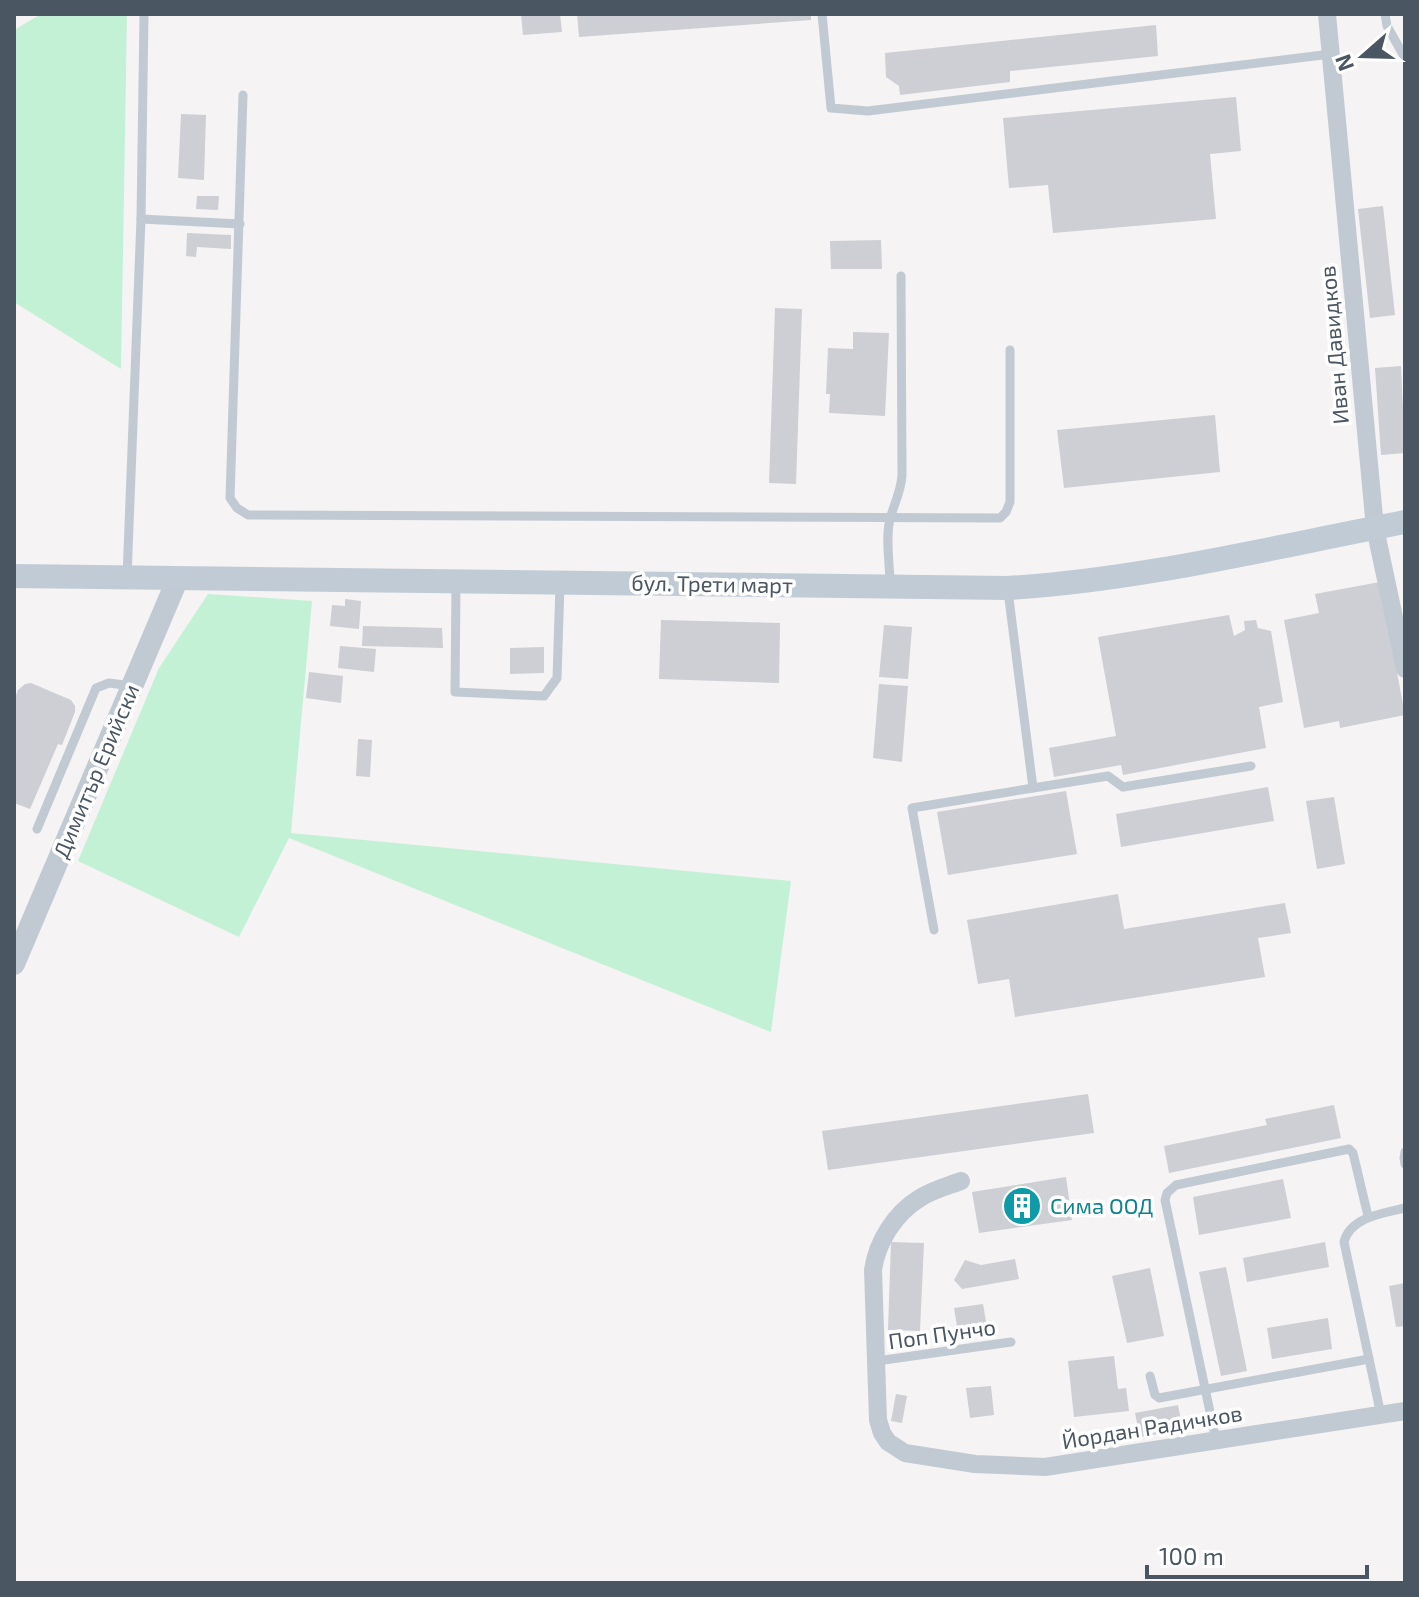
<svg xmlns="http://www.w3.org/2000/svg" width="1419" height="1597" font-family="'Exo 2',sans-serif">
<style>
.green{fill:#c3f1d5}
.building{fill:#cdcfd5}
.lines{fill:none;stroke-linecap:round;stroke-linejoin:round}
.service{stroke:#c1cad2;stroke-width:9}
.minor{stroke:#c1cad2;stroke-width:18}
.tertiary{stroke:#c1cad2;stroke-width:22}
.secondary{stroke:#c1cbd6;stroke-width:24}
.labels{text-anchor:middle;stroke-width:7;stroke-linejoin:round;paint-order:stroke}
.street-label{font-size:22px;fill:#4a5661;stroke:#fff}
.culture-label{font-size:22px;fill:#0d838f;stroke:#fff;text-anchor:start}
</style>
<rect width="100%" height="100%" fill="#f5f3f3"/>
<!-- green -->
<g class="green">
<polygon points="41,14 127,14 121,369 14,302 14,30"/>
<polygon points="208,594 312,601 291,833 791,881 771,1032 289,838 239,937 78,861 159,668"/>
</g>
<!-- building -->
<g class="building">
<polygon points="521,14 560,14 562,32 523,35"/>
<polygon points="577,14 811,14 811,20 579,37"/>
<polygon points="1156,25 1158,56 1010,71 1010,82 900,95 899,86 886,77 885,53"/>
<polygon points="1236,97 1241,151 1210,154 1216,219 1053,233 1048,185 1009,188 1003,118"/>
<polygon points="181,114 206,115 204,180 178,178"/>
<polygon points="197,196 219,196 218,210 196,209"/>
<polygon points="1383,206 1395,315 1370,318 1358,209"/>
<polygon points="187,233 231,235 231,249 197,247 196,257 186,256"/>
<polygon points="881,240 882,269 831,269 830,241"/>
<polygon points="775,308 802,309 796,484 769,483"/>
<polygon points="853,332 889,333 885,416 829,413 830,394 826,394 828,348 853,349"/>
<polygon points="1401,366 1405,453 1381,455 1375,368"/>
<polygon points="1215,415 1220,472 1064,488 1057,430"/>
<polygon points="1380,582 1405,715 1340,728 1339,721 1304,728 1284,620 1319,613 1315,594"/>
<polygon points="345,599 361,601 359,629 330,626 332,605 345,606"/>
<polygon points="1229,615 1234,636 1245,630 1244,621 1256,620 1258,628 1271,631 1283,702 1259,707 1266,748 1123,775 1121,765 1054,777 1049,748 1116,736 1098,637"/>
<polygon points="661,620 780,623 779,683 659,679"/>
<polygon points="884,625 912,627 908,679 879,677"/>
<polygon points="363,626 442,628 443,648 362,646"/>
<polygon points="340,646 376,649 374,672 338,668"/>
<polygon points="544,647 544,673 510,674 510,648"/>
<polygon points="309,672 343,676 341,703 306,698"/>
<polygon points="31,683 71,700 75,706 75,712 62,745 58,744 30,809 14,803 14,701 18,690 25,684"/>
<polygon points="879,684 908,686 902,762 873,758"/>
<polygon points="358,739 372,740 370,777 356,776"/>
<polygon points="1268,787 1274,821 1121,847 1116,814"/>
<polygon points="1066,791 1077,854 948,875 937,812"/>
<polygon points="1334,797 1345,864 1317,869 1306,801"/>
<polygon points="1118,894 1124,929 1285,903 1291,933 1258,938 1265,977 1015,1017 1009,979 978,984 967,920"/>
<polygon points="1088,1094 1094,1133 828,1170 822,1131"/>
<polygon points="1334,1105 1341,1138 1169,1173 1164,1146 1267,1125 1265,1119"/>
<polygon points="1066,1177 1072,1220 979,1233 972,1192"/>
<polygon points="1283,1179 1291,1218 1199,1235 1193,1197"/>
<polygon points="891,1242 924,1243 920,1331 888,1330"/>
<polygon points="1325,1242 1329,1267 1247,1282 1243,1258"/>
<polygon points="1015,1259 1019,1279 962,1289 954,1280 965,1260 981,1265"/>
<polygon points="1226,1267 1247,1371 1221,1376 1199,1272"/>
<polygon points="1150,1268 1164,1336 1127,1343 1112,1276"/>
<polygon points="1405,1283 1405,1326 1396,1327 1389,1286"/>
<polygon points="983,1304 988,1333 959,1338 954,1308"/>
<polygon points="1328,1318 1332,1349 1272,1359 1267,1328"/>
<polygon points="1114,1356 1118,1389 1126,1388 1129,1411 1074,1417 1068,1361"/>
<polygon points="991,1386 994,1415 970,1418 966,1388"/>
<polygon points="896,1394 907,1396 902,1423 891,1421"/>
<polygon points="1178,1405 1183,1430 1140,1437 1135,1413"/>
</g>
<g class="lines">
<!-- service -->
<g class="service">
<polyline points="822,14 831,108 868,111 1331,54"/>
<polyline points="1385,14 1387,26 1405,58"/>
<polyline points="243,95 230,498 237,508 248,515 1000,518 1006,512 1010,502 1010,350"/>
<polyline points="141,219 240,224"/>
<polyline points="127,577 141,219 144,14"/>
<polyline points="456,584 455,692 544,696 557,678 560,584"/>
<path d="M890,584C890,564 885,539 890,519C894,504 901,492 902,475L901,276"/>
<polyline points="1033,788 1108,776 1123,787 1251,766"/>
<polyline points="37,829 96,688 109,683 132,686"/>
<polyline points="934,930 912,808 1033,788 1008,591"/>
<polyline points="1405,1152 1404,1158 1405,1164"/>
<polyline points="877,1361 1011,1342"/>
<polyline points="1150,1376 1155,1395 1159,1398 1369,1359"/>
<path d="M1381,1415L1344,1242C1350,1217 1384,1213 1405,1208"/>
<polyline points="1216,1440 1165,1200 1167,1193 1176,1185 1349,1149 1353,1153 1368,1216"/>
</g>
<!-- minor -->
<g class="minor">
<polyline points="1327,14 1375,528 1405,669"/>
<path d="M961,1181C948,1186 933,1190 920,1198C895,1213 877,1242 873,1270L878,1420L882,1433L888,1442L905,1453L975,1464L1045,1467L1405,1411"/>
</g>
<!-- tertiary -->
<polyline class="tertiary" points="14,964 178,578"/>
<!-- secondary -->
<path class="secondary" d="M14,576L1008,588C1142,580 1273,547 1405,522"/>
</g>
<!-- icons -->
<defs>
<symbol id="building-disc" viewBox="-11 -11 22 22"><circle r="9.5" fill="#0f9aa8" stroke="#fff"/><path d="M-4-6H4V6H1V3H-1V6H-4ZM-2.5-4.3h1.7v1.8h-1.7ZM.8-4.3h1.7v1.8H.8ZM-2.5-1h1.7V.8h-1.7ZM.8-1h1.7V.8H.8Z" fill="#fff"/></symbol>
</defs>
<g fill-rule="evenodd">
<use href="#building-disc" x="1000" y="1184" width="44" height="44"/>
</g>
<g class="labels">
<!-- street labels -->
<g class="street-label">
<text transform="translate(1334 345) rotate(-95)" y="8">Иван Давидков</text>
<text transform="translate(712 584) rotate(1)" y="8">бул. Трети март</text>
<text transform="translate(96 771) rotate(-67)" y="8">Димитър Ерийски</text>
<text transform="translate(942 1334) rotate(-8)" y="8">Поп Пунчо</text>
<text transform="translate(1152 1427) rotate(-9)" y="8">Йордан Радичков</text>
</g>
<!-- culture labels -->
<g class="culture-label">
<text x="1050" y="1214">Сима ООД</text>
</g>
</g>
<!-- border -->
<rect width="1419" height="1597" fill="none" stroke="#4a5661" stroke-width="32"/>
<!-- north arrow -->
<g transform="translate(1363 56) rotate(250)" stroke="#ffffff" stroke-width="6" paint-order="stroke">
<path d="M0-6L14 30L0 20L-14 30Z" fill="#4a5661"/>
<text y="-12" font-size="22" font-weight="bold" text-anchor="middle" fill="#4a5661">N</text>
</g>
<!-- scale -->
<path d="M1147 1565v12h220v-12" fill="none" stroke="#4a5661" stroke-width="4"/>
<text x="1159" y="1565" font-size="24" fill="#4a5661" stroke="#ffffff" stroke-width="6" paint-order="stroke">100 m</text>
</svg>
